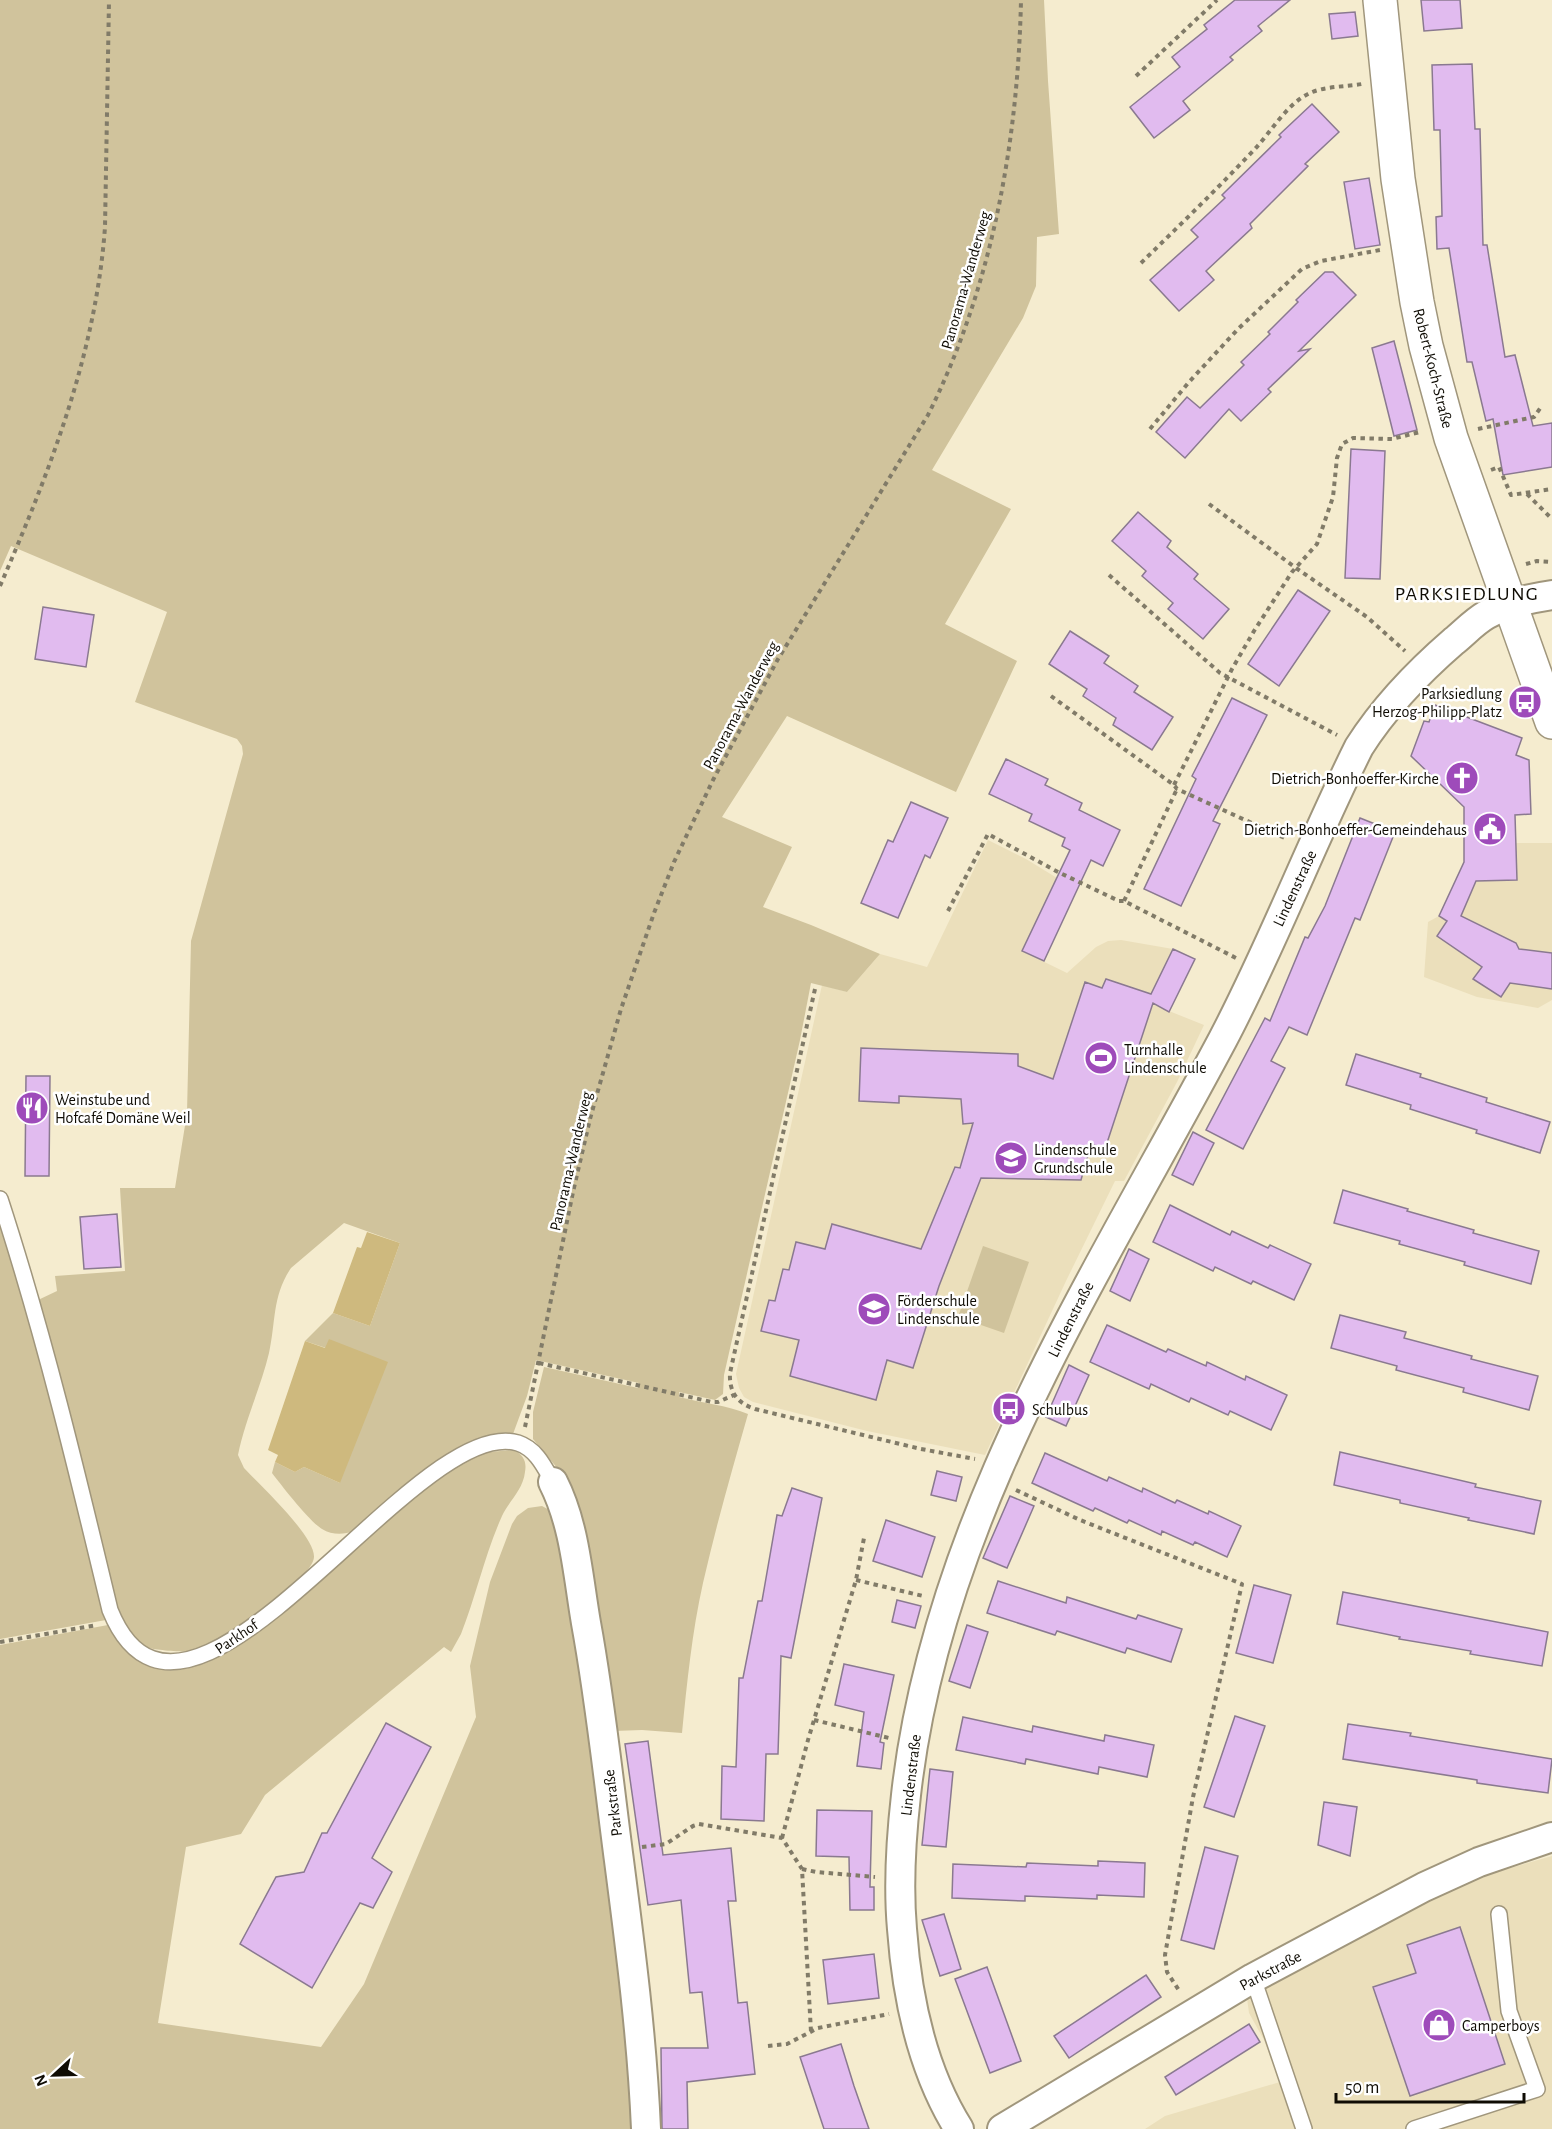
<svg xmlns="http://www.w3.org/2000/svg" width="1552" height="2129" font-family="'Alegreya Sans',sans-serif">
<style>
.built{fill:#ebdfbb}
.green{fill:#d0c39c}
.water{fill:#ceb97e}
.building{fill:#e1bbef;stroke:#8a7990;stroke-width:1.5}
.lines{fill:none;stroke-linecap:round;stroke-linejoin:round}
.lane-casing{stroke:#a0967c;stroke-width:18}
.street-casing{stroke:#a0967c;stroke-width:32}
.secondary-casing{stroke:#a0967c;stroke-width:36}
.path{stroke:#817b68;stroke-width:4;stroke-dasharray:4.5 4.5;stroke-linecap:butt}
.lane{stroke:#fff;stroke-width:15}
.street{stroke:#fff;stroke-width:28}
.secondary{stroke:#fff;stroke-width:33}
.labels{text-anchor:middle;stroke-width:5;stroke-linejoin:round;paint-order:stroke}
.street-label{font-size:16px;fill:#0f0c04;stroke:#fff}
.poi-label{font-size:16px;fill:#0f0c04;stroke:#fff;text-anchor:start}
.quarter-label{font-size:20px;letter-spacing:1.5px;fill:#0f0c04;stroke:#fff}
</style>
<rect width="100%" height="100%" fill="#f5eccf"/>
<!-- built -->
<g class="built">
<polygon points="988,840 1026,859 1057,878 1022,951 1067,973 1096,947 1108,941 1121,940 1173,949 1195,959 1169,1011 1204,1025 1177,1082 1124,1181 1115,1181 1066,1281 985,1455 867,1431 753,1402 744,1397 739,1388 736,1374 822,985 847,992 880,954 927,967"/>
<polygon points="1515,843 1552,843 1552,1000 1538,1008 1477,997 1424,977 1428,922 1439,916 1461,916 1476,881 1517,880"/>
<polygon points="1552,1856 1552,2129 1145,2129 1165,2116 1280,2082 1264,2040 1249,2013 1246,1991 1476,1878"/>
</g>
<!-- green -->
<g class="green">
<path d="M0,0H1044L1048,81L1059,234L1037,237L1036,286L1023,318L932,470L1011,509L945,624L1017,661L956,792L787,716L722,817L792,847L763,907L811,925L880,954L847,992L811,983L800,1040L724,1375L723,1394L715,1400L679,1392V1397C702,1403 727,1405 748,1414C732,1470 716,1526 703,1583C692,1632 687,1683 682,1733L642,1730L613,1731L558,1469L533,1439V1412L544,1367L638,1388L639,1383L536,1360L527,1396L513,1434L490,1437L470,1444L354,1531C343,1535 332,1535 322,1529C309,1521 282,1486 272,1473L275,1462L295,1472L304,1467L340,1483L330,1339L326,1348L305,1341L333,1313L370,1326L400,1243L344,1223L291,1268C272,1296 276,1322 269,1353C261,1387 245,1420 238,1455L244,1468C260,1485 315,1536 314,1557C314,1578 217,1646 195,1651C188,1653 156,1650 149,1648C133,1642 120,1616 115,1601L70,1417L38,1300L57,1291L55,1276L125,1271L120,1188H175L187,1113L191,941L243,754L242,746L237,739L135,702L167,612L11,546L0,571Z"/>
<path d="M0,1219C42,1351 74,1485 106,1620L0,1639Z"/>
<polygon points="983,1246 1029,1262 1004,1333 958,1317"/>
<path d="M514,1450C523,1455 527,1461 525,1472C523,1490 509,1501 502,1516C485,1554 476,1596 461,1634L451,1652L444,1647L265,1795L241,1834L186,1847L158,2023L321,2047L364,1984L476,1717L470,1666L490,1582L512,1524L517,1516L528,1508L542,1506L553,1512L573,1579L638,2129H0V1645L108,1625C148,1693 198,1674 251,1635L426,1487L477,1453Z"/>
</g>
<!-- water -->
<g class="water">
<polygon points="367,1232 400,1243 370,1326 333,1313 357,1247 361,1248"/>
<polygon points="329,1339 388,1362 340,1483 304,1467 295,1472 275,1462 278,1455 268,1450 305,1341 325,1348"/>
</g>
<!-- building -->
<g class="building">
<polygon points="1235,0 1290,0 1258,26 1262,31 1230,57 1233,60 1183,101 1190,110 1154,138 1130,107 1180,67 1172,57 1207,29 1204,25"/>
<polygon points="1421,0 1460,0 1462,28 1424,31"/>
<polygon points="1355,12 1358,36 1332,39 1329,14"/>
<polygon points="1472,64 1475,129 1480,129 1483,245 1487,245 1505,357 1515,355 1533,426 1552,423 1552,467 1503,475 1493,419 1486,421 1472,362 1467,362 1449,248 1437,249 1436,217 1442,216 1440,130 1434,130 1432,65"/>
<polygon points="1312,104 1339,132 1305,164 1308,166 1250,224 1252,228 1206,271 1214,280 1179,311 1150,280 1198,237 1191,230 1225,198 1222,195 1281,137 1279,135"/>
<polygon points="1369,178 1380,245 1355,249 1344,182"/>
<polygon points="1325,272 1333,272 1356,295 1299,351 1310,349 1268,389 1271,392 1241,421 1229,409 1185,458 1156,432 1187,397 1200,408 1244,365 1241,362 1270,334 1268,332 1298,302 1296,300"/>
<polygon points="1394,341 1417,430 1394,436 1372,348"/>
<polygon points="1351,449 1385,451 1380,579 1345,578"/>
<polygon points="1138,512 1171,541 1167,547 1198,574 1194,579 1229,609 1203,639 1168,609 1173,603 1142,576 1146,571 1112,541"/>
<polygon points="1298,590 1330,611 1279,686 1248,664"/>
<polygon points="43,607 94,615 86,667 35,659"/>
<polygon points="1070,631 1109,656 1104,663 1138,686 1134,692 1173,717 1152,750 1113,725 1116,718 1083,696 1087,689 1049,664"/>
<polygon points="1232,698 1267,715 1213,821 1220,824 1181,906 1144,889 1196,779 1192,776"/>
<polygon points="1435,705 1522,738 1516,755 1529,760 1531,814 1515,815 1517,880 1476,881 1461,916 1516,943 1519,949 1552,953 1552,989 1510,983 1501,997 1473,979 1482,967 1437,936 1447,921 1439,916 1464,862 1464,807 1411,756 1424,721 1429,722"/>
<polygon points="1006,759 1048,779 1045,785 1082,803 1079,810 1120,830 1103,866 1091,860 1044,961 1022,951 1070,850 1062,846 1065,838 1029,821 1032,814 989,794"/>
<polygon points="911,802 948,818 930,858 925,855 898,918 861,903 888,840 893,842"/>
<polygon points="1360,818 1395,832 1360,920 1355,918 1307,1035 1289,1027 1271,1061 1285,1068 1243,1149 1206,1130 1265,1018 1270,1021 1305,937 1308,938 1325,906"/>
<polygon points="1173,949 1195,959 1169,1012 1153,1003 1105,1149 1091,1144 1081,1180 981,1178 939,1286 913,1368 887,1360 876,1400 790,1376 799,1340 761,1331 769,1300 775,1301 783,1269 789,1270 796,1242 825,1249 832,1224 921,1249 955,1167 960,1168 973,1123 963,1124 961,1099 899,1096 899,1103 859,1101 861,1048 1018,1054 1018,1066 1053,1079 1085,982 1102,988 1106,979 1151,994"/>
<polygon points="1356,1054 1421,1074 1420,1077 1487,1098 1486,1102 1550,1122 1540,1153 1476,1133 1477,1130 1410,1109 1411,1105 1346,1085"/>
<polygon points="26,1076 50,1076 49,1176 25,1176"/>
<polygon points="1193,1132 1214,1143 1193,1185 1172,1175"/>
<polygon points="1343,1190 1408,1209 1407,1211 1474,1230 1473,1233 1539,1251 1531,1284 1464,1265 1465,1262 1399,1244 1400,1241 1334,1223"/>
<polygon points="1170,1205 1230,1235 1232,1231 1268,1248 1270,1245 1311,1264 1294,1300 1253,1281 1251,1284 1215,1267 1213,1271 1153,1242"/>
<polygon points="117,1214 121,1267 84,1269 80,1217"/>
<polygon points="1129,1249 1149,1259 1130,1301 1110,1291"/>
<polygon points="1340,1315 1406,1332 1404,1338 1472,1356 1471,1359 1538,1376 1529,1410 1463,1392 1464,1388 1396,1370 1397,1366 1331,1348"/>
<polygon points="1107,1325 1166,1352 1168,1349 1206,1366 1207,1362 1245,1380 1246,1376 1287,1395 1271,1430 1230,1411 1228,1415 1191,1398 1189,1402 1151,1384 1149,1389 1090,1362"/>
<polygon points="1069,1365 1089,1375 1066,1426 1046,1417"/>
<polygon points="1340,1452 1476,1484 1475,1487 1541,1501 1534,1534 1468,1520 1469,1518 1400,1503 1400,1500 1334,1485"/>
<polygon points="1045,1453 1107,1481 1109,1477 1142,1492 1143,1488 1175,1503 1177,1500 1208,1514 1209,1511 1241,1526 1227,1557 1195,1542 1193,1545 1162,1531 1161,1535 1129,1520 1127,1523 1095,1508 1093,1511 1032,1483"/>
<polygon points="937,1471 962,1477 956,1501 931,1495"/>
<polygon points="792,1488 822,1498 791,1658 781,1656 778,1754 766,1754 764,1821 721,1819 722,1766 736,1767 739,1678 743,1678 758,1601 762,1601 777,1515 782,1516"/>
<polygon points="1010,1496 1034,1506 1007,1568 983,1558"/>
<polygon points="886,1520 935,1537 922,1577 873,1561"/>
<polygon points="998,1581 1066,1603 1067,1597 1136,1619 1138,1615 1182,1629 1171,1662 1127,1648 1125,1653 1057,1631 1055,1635 987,1613"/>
<polygon points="1254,1585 1291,1595 1273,1663 1236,1653"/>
<polygon points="1343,1592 1548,1632 1542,1666 1470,1654 1471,1651 1399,1639 1400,1637 1337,1624"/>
<polygon points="897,1600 921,1606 915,1628 892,1622"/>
<polygon points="967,1625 988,1632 970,1688 949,1681"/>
<polygon points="844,1664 894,1675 880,1742 884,1743 881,1769 857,1766 864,1712 835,1705"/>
<polygon points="1235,1716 1265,1726 1234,1817 1204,1807"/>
<polygon points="963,1717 1032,1732 1033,1726 1104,1741 1105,1735 1154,1745 1147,1777 1099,1767 1098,1774 1026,1759 1025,1764 956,1750"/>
<polygon points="386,1723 431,1747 372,1858 392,1872 373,1908 360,1903 312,1988 240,1944 276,1877 304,1872 322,1833 327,1833"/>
<polygon points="1348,1724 1411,1733 1410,1736 1552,1759 1548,1793 1477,1783 1477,1780 1343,1759"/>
<polygon points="648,1741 663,1855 731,1848 736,1901 728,1901 738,2003 747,2002 755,2074 687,2082 688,2129 662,2129 661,2048 708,2048 702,1992 690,1993 681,1900 648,1905 625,1744"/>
<polygon points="930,1769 953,1772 946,1847 922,1845"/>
<polygon points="1324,1802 1357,1807 1350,1856 1318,1845"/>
<polygon points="817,1810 872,1811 870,1887 874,1887 874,1910 850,1910 849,1857 816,1856"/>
<polygon points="1205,1847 1238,1856 1214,1949 1181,1940"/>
<polygon points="1098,1861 1145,1863 1144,1897 1097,1895 1097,1899 1025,1896 1025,1901 952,1898 953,1864 1026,1867 1027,1863 1098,1866"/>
<polygon points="944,1914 961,1969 940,1976 922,1920"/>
<polygon points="1460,1927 1505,2064 1410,2096 1373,1987 1416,1973 1407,1945"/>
<polygon points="874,1954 879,1998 828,2004 823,1960"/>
<polygon points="987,1967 1021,2061 990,2073 955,1979"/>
<polygon points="1146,1975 1161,1997 1069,2058 1054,2036"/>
<polygon points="1249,2024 1260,2042 1176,2095 1165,2077"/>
<polygon points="841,2044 854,2086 869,2129 824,2129 800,2057"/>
</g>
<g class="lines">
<defs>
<g id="lane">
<path d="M0,1199C44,1334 77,1472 110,1610C186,1798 415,1411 518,1443C536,1449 544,1466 553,1482"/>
<polyline points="1253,1978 1304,2129"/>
<polyline points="1414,2129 1537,2089 1509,2011 1499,1914"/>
</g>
<g id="street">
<path d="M553,1482C575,1525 578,1577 586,1623C600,1699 608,1776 618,1853C630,1945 642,2036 646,2129"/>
<path d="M959,2129C922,2070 907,1998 902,1929C898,1884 901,1839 906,1795C937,1517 1095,1280 1223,1039C1273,944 1311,843 1359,747C1385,706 1417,673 1454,641C1464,633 1474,622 1486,615C1505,604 1531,598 1552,595"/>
<polyline points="1002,2129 1253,1978 1424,1887 1479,1862 1552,1837"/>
</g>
<polyline id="secondary" points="1380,0 1398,179 1417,302 1426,346 1451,438 1552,722"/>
</defs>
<!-- lane casing -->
<use href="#lane" class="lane-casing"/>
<!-- street casing -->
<use href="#street" class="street-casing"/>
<!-- secondary casing -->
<use href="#secondary" class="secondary-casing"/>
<!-- path -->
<g class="path">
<polyline points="1136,76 1217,0"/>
<path d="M1141,263C1179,226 1217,189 1254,150C1271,132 1286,105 1308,94C1323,86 1345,87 1362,84"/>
<polyline points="1150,429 1189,382 1238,329 1302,269 1321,261 1380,250"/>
<polyline points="1478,429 1534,417 1541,407"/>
<polyline points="1491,470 1499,467 1511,495 1552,489"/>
<polyline points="1527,494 1552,519"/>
<polyline points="1209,504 1296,568 1367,617 1405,651"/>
<polyline points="1526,564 1537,561 1552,562"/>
<polyline points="1109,575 1220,673 1337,735"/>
<path d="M0,586C50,471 96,353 105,227L109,0"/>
<polyline points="1051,696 1174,785 1177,789 1287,839"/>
<polyline points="1174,785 1232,669 1254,631 1292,572 1317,544 1333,497 1337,458 1342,444 1353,438 1392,439 1420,432"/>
<polyline points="1124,901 1177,789"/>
<polyline points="948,911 988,834 1058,872 1119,901 1124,901 1236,958"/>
<path d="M815,989L730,1373C729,1392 737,1403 755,1409L921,1449L975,1459"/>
<polyline points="539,1363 712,1402 718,1402 734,1395"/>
<path d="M525,1427L573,1192L590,1119L621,1009L654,913L674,862L713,780L778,659L928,415C992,287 1018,142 1021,0"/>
<polyline points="1016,1490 1080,1520 1242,1584 1193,1797 1165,1955 1167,1972 1180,1992"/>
<polyline points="856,1580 923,1596"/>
<polyline points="0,1642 97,1625"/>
<polyline points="814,1720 889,1738"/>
<polyline points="782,1838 808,1740 856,1580 864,1538"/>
<polyline points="642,1847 666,1844 693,1826 699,1824 782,1838 802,1869 811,2032"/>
<polyline points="802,1869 816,1872 875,1877"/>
<polyline points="768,2046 787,2044 818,2028 889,2014"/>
</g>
<!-- lane -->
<use href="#lane" class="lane"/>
<!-- street -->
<use href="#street" class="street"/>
<!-- secondary -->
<use href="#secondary" class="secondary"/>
</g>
<!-- icons -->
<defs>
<symbol id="bus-disc" viewBox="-11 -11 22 22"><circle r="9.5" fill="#9e4bba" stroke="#fff"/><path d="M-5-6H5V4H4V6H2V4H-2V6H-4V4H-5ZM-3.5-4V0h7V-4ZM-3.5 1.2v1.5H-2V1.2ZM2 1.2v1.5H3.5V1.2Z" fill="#fff"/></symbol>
<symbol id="church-disc" viewBox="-11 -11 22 22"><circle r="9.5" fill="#9e4bba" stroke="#fff"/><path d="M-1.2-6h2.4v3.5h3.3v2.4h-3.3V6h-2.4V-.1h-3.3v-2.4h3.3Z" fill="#fff"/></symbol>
<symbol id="civic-disc" viewBox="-11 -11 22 22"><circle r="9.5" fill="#9e4bba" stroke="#fff"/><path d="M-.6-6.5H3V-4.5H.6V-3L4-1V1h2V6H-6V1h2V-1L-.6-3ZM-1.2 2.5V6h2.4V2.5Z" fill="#fff"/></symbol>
<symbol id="stadium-disc" viewBox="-11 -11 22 22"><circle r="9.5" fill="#9e4bba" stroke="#fff"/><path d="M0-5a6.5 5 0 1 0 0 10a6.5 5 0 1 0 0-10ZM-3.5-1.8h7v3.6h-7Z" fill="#fff"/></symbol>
<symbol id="restaurant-disc" viewBox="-11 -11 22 22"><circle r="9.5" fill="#9e4bba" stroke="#fff"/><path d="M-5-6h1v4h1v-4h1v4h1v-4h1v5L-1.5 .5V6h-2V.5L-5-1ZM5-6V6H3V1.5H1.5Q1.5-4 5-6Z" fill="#fff"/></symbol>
<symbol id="school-disc" viewBox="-11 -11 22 22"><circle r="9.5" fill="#9e4bba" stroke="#fff"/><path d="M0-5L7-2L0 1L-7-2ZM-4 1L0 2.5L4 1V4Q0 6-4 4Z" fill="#fff"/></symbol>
<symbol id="shop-disc" viewBox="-11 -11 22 22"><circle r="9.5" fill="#9e4bba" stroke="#fff"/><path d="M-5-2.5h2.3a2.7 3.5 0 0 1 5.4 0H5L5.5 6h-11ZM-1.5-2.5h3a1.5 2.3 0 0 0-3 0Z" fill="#fff"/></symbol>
</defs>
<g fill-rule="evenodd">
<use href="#bus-disc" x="1506" y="683" width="38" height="38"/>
<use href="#church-disc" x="1443" y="759" width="38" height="38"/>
<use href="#civic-disc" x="1471" y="810" width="38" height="38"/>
<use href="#stadium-disc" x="1082" y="1039" width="38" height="38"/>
<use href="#restaurant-disc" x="13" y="1089" width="38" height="38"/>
<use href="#school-disc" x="992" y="1139" width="38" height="38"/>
<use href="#school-disc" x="855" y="1290" width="38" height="38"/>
<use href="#bus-disc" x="990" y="1390" width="38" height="38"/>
<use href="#shop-disc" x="1420" y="2006" width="38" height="38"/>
</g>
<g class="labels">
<!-- street labels -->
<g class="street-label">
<text transform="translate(965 280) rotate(-74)" y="6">Panorama-Wanderweg</text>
<text transform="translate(1434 368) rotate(76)" y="6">Robert-Koch-Straße</text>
<text transform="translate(740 705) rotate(-62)" y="6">Panorama-Wanderweg</text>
<text transform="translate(1294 888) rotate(-65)" y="6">Lindenstraße</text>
<text transform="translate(570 1161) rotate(-77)" y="6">Panorama-Wanderweg</text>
<text transform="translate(1070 1319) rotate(-63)" y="6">Lindenstraße</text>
<text transform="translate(236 1636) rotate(-34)" y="6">Parkhof</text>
<text transform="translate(910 1775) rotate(-83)" y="6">Lindenstraße</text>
<text transform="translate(612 1803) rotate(-97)" y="6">Parkstraße</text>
<text transform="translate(1270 1970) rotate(-28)" y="6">Parkstraße</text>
</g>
<!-- poi labels -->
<g class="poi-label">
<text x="1502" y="699" text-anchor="end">Parksiedlung<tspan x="1502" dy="18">Herzog-Philipp-Platz</tspan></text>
<text x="1439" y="784" text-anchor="end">Dietrich-Bonhoeffer-Kirche</text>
<text x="1467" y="835" text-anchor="end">Dietrich-Bonhoeffer-Gemeindehaus</text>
<text x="1124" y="1055">Turnhalle<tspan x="1124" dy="18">Lindenschule</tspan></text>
<text x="55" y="1105">Weinstube und<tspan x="55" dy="18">Hofcafé Domäne Weil</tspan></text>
<text x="1034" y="1155">Lindenschule<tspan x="1034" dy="18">Grundschule</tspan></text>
<text x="897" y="1306">Förderschule<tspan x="897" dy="18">Lindenschule</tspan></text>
<text x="1032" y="1415">Schulbus</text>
<text x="1462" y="2031">Camperboys</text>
</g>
<!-- quarter labels -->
<g class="quarter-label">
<text x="1467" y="600">PARKSIEDLUNG</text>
</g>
</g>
<!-- north arrow -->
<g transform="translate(54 2075) rotate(248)" stroke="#ffffff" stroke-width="4.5" paint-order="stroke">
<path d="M0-4.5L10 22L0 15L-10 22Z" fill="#0f0c04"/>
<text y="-9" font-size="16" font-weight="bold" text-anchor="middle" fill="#0f0c04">N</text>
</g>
<!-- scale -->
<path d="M1336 2093v9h188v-9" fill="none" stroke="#0f0c04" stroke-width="3"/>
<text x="1345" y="2093" font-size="18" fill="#0f0c04" stroke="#ffffff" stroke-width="4.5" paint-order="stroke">50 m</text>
</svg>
